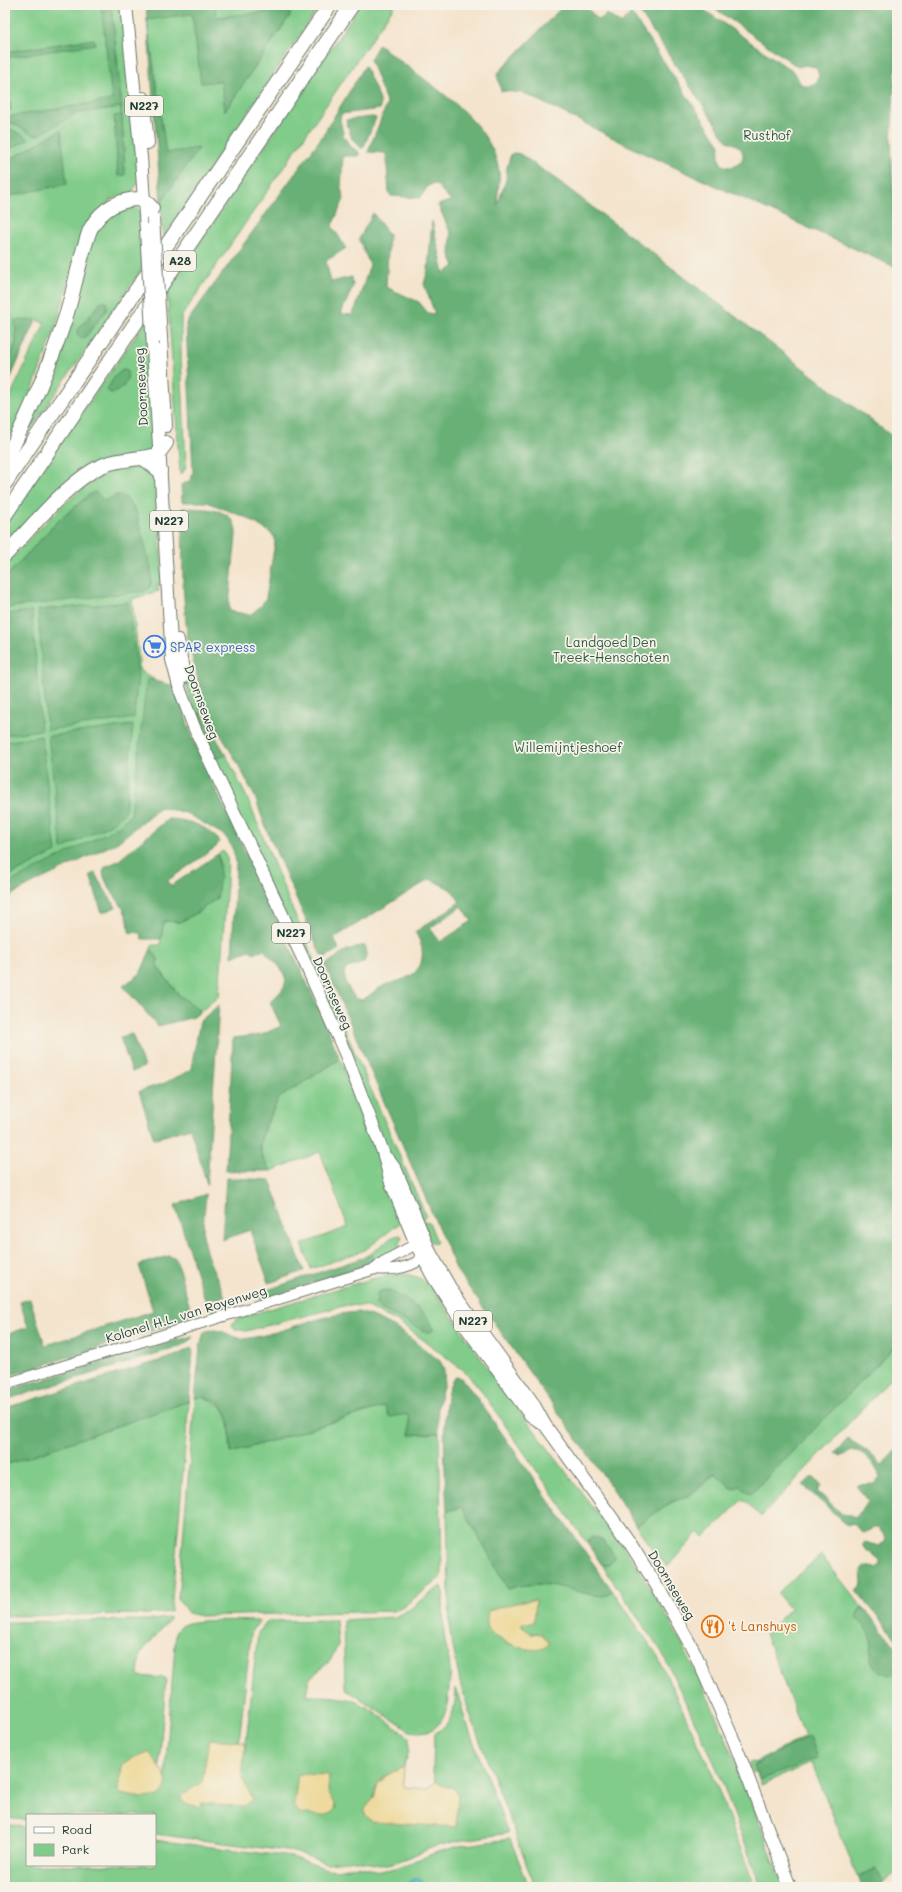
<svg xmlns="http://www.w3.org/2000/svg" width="902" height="1892" font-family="Mali,sans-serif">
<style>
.green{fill:#81cc8a;stroke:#50845f;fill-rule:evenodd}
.forest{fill:#68b076;stroke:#447655;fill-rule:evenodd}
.sand{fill:#eeda9e;stroke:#868c69}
.water{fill:#55bad3;stroke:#3a7c84}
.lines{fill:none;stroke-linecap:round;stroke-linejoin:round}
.tertiary-casing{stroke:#6a776a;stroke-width:12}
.primary-casing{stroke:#6a776a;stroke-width:14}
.motorway-casing{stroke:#6a776a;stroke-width:16}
.tertiary{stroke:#fff;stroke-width:10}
.primary{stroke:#fff;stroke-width:12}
.motorway{stroke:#fff;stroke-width:14}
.primary-bridge-casing{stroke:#6a776a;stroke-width:14;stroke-linecap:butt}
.primary-bridge{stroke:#fff;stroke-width:12}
.labels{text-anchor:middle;stroke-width:3.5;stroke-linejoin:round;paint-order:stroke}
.shield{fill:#f7f3e8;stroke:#60746a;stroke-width:1}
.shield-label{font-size:12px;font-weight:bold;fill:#1f3d34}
.park-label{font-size:13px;fill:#335a45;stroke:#f7f3e8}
.street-label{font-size:13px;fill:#1f3d34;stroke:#f7f3e8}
.shop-label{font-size:13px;fill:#366cbe;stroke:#f7f3e8;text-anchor:start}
.food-label{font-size:13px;fill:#c56008;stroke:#f7f3e8;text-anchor:start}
</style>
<rect width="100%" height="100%" fill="#f7f3e8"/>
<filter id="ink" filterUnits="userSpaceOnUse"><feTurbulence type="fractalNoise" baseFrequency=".025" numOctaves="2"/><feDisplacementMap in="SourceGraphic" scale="8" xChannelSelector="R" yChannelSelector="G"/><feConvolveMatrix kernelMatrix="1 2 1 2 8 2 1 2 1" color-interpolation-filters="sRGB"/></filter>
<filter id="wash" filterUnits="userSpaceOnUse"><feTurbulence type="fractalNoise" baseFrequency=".012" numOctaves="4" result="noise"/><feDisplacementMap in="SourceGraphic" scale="16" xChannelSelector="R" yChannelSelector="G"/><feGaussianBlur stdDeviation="0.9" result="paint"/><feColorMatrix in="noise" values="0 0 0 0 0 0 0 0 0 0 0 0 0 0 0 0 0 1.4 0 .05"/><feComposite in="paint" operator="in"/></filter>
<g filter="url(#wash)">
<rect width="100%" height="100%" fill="#f4e4cd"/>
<!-- green -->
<g class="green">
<path d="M5,5H107L118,64L111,5H123L139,182L131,193L110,200L72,270L54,332L30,396L5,448V407L45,323L36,320L5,391ZM121,97L124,154V175L120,97Z"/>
<path d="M148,5H320L163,238L161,202L178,179L168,153H166L147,20L149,19ZM289,13L291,14L225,111Z"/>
<polygon points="360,5 395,5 181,317 181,356 186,464 185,470 180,474 167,291"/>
<path d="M135,205L140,211L144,266L14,453L90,243L108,212ZM104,301L105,312L83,338L80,327L101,302Z"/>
<polygon points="148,318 156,453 108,460 5,549 5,523"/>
<path d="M156,466L163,585L157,584L159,591L132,599L140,671L154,679L153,710L155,743L144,821L5,899V603L90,494L57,522L5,578V565C31,538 74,488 108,473C123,466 141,467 156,466Z"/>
<polygon points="179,636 193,691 202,713 195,716 179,659"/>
<polygon points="226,755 248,800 291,906 426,1216 424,1218 420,1220 212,760"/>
<path d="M223,851C230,858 227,871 227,880L219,996L201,1011L179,995L157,966L158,959L151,949L152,945H160L164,921L180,922L195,914L217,898L220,864L218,854Z"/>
<polygon points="340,1059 377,1154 399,1212 400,1223 365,1250 311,1269 302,1244 348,1227 320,1152 271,1171 264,1160 260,1145 264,1130 278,1100 282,1096"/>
<polygon points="426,1221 429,1222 437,1242 435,1244 431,1242 422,1222"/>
<polygon points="399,1235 402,1236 399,1248 375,1262 372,1253 392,1237"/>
<path d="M397,1274C412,1274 422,1277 432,1288L494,1377L629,1555C698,1657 741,1772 783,1887H761L718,1771L662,1652L602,1565H609L608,1547L604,1541L589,1539L587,1543L478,1386L466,1373L437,1350L400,1323L365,1306L347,1305L246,1331L235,1329L231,1324L235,1320L263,1311L371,1279Z"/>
<polygon points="226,1303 224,1312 212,1311 207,1307"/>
<polygon points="897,1344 897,1372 761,1517 743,1499 704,1538 699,1532 667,1567 636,1526 661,1508 697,1490 716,1473 733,1489 740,1486 751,1494"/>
<path d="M202,1397C237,1408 227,1424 231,1453L386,1406L387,1409L409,1416L410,1435L439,1433L442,1573L440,1578L407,1604L394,1611L200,1616L188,1613L178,1599L195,1398Z"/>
<polygon points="189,1401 171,1612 149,1614 5,1616 5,1465"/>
<path d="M462,1507L508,1589C528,1582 550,1584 570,1589C584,1592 596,1598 610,1594L612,1590L657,1655L712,1773L755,1887H535L472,1720L461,1687L450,1632L447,1511ZM536,1600L534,1621L531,1623H522V1627L531,1633H538L530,1650L506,1643L491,1632L488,1611L523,1601Z"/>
<polygon points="821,1555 897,1651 897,1872 884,1882 860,1875 857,1876 812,1763 761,1785 756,1771 753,1773 749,1763 753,1762 754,1763 805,1737 765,1634 790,1609 777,1593"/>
<path d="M441,1586L443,1588C443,1603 443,1619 444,1634C445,1646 449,1657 450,1668C451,1674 450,1680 449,1686C448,1712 443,1737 410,1731L347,1690L345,1686L343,1620L395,1617L410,1609Z"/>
<path d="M171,1618L140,1654L138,1676L166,1678L159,1768L152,1756L122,1765L121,1777L118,1787L120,1794L144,1798L167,1778L165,1775L176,1631C178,1629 180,1626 183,1625C196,1618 243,1621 260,1621L252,1630L251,1635L239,1741L209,1739L202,1784L193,1789L200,1807L201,1803L243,1807L252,1796L245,1786L242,1779L258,1633L268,1621L336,1620L338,1645L330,1661L310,1678L306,1693L309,1696C320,1696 332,1696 343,1698C367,1702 389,1723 409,1737V1751L404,1767C396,1772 383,1775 378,1784C372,1794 378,1798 365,1809L456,1827L458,1795L455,1789L441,1785L435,1781L433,1772L434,1734C453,1723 455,1709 456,1688L466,1722L508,1833L458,1841L436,1846L394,1863L380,1865L356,1860L327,1863L294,1852L155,1834V1815H27V1820L5,1818V1622L148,1620ZM329,1775L328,1791L336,1808L299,1813Z"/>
<polygon points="5,1824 27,1827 27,1865 155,1865 155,1840 292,1857 327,1869 336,1870 357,1866 380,1871 396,1868 437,1852 459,1846 510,1839 529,1887 422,1887 423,1881 407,1884 407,1887 5,1887"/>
</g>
<!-- forest -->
<g class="forest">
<polygon points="101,5 111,5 122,107 75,114 36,136 6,120 6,117 112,100"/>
<path d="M146,5H215L216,17L266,12L269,9C277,9 284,9 291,14L225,111L221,81L201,83L192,14L147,20L166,153L199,148L161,202Z"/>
<path d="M564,5H584L599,20L607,14L620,23H622L631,13L720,145C720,149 718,154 719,158C722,176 751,164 741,149C737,144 731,143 727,141L635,5H697L795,73L800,83C812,93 825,78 815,67L806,65L798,67L710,5H897V40L891,139L895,233L897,235V268L643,153L524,93L501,91L497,74Z"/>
<polygon points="94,39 95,44 5,58 5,52"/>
<path d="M379,44C417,78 492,116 499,172C500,183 497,195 497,206L506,180L507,167L511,154L515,153L520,154L557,180L897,440V1344L751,1494L740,1486L733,1489L715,1473L687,1497L671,1502L636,1526L610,1485L457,1271L325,965L347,950L365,945C372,965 359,963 346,969L344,973L346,984L355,998L362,1000C369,997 375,990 383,986C389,983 397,982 404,979C425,971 427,950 415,932L460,902L452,890L430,879L334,938L339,949L326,957L321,955L267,831L255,797L237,762L210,717L204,704L187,635L183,585L182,508C203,509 237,506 236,535L229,604L230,611L250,615L262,605L266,598L275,542L274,536L268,531L247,518L207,502H182L181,485L191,480L193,472L186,323L321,138L365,66L380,100V109L341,114L340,120L344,137L351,147L359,152V156H343L341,188L344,199L332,226L346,248L326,261L331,282L352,277L353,286L341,314L352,315L356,307L370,265L359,239L373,213L389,235L386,287L419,302L428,313L435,314L424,284L428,270L432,221L444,273L455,266L450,255L451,234L438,205L452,200C444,196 442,188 435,184L429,185L420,198L391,196L389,193L386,153L368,152L387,104L370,59ZM462,906L472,921L440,942L430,928Z"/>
<polygon points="5,73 11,110 5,111"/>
<polygon points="122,115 125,175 118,176 114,116"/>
<polygon points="372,117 376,118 363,148 361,148 352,139 346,120"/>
<polygon points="7,127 29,139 10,149"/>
<polygon points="61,130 67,184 5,197 5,188 12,187 8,172 5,172 5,159 14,157"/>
<polygon points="104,300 106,302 107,308 105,312 86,336 83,338 80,338 77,333 80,327"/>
<polygon points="15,320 36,320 5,389 5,372 16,342"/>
<path d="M123,370H126C132,380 120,393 110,393L107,390C111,382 115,374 123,370Z"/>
<polygon points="96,492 104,501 117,495 125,497 136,511 151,568 151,583 149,588 144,591 5,608 5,578 57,522 90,494"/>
<polygon points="128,602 138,674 134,718 47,730 38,610"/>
<polygon points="32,611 41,730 5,735 5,614"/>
<path d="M147,679L175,686L191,733L201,758L321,1013L340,1059L282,1096L278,1100C273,1112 257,1136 260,1149C261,1158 267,1165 271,1171H226L233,1038L261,1035L281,1026L270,1002C275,997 283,991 285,984C289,973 270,957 264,950L253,953L250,950L232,957L236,863C235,853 231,843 224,835L186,813L160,807L118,842L5,897V885L114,829L131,815Z"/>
<polygon points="202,713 226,755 212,760 195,716"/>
<polygon points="133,725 125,812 111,824 62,849 48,736"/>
<polygon points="41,736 56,852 5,878 5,742"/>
<path d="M168,819C184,819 211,826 219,842L216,847L167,881L171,886L218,854L220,874L217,898L195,914L180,922L164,921L161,939H142L141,933L129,932C129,903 107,895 103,872L105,867L118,861Z"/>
<polygon points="95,873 99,881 116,907 102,913 90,875"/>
<polygon points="151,949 158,959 157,967 179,995 201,1011 194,1017 158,1026 123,986 140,974"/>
<polygon points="219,1005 207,1184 190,1128 154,1139 139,1091 165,1083 189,1071 191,1068 200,1021"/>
<polygon points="132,1034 144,1067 132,1072 120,1037"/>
<polygon points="226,1178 270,1180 304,1271 269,1283 250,1230 222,1240"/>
<path d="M206,1194C205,1207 203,1221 203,1235C204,1257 218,1276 225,1297L205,1300L175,1205Z"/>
<polygon points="372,1253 375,1262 263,1300 260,1299 258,1293 362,1258"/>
<polygon points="169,1256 176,1259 190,1308 189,1315 183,1321 5,1377 5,1335 28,1327 20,1302 30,1299 45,1345 53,1343 153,1311 139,1265"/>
<path d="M384,1290C396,1291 435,1316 433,1330L431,1332H426L379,1308L376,1305L378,1292Z"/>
<path d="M358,1312C389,1319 415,1342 440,1361C450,1376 440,1391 438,1408C437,1416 438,1425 439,1433L410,1435L409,1416L408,1414L389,1417L385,1406L231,1453C230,1427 232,1394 195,1398L200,1347L204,1332C222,1324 232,1342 250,1338C286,1332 321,1314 358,1312Z"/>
<polygon points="192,1336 192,1339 185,1344 172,1349 5,1400 5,1391"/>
<polygon points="191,1348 193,1352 189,1401 5,1465 5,1408 175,1356"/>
<path d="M456,1377L461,1378L475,1395L612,1590L610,1594C600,1601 560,1585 544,1584C532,1584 519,1585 508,1589L462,1507L447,1511C446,1490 438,1385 456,1377Z"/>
<path d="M848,1439L866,1450L882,1465L897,1449V1640L856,1590L862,1584L861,1570L864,1566L876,1568L881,1565L880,1561L863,1547V1544L865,1542L879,1546L885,1542L886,1537L878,1528H874L863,1533L852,1523L847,1525L803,1485L813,1476L821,1486L817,1491L842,1514L855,1517L869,1501L857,1487V1485L874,1484L880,1477C878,1469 866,1452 856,1451C851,1450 846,1455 841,1456L835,1452Z"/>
<path d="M591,1537C604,1538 607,1545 614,1555L613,1560L609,1565H602L587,1543Z"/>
<path d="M863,1607L897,1648V1675C884,1675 871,1670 870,1654C870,1648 872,1642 871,1636L857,1617L860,1609Z"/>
<polygon points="810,1736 818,1758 760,1780 754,1765"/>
<polygon points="876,1869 884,1882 878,1887 861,1887 857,1876"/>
</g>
<!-- sand -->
<g class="sand">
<path d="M536,1600L534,1621L532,1623H522V1627L531,1633L542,1634L549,1643C542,1659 499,1642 491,1632C485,1626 487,1618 488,1611L523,1601Z"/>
<polygon points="209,1739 245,1742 242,1779 253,1799 243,1807 201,1803 200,1807 184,1803 181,1798 182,1794 202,1783"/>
<path d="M146,1753H149L152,1756C161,1771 176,1782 158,1797L144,1798L120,1794L118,1787L121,1777L122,1765L131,1759Z"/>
<polygon points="404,1767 403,1783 405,1787 428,1789 435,1781 441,1785 455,1789 458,1795 456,1827 372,1822 365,1814 365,1809 374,1798 378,1783 391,1773"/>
<polygon points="298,1774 329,1775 328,1791 335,1804 333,1812 323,1816 299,1813 294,1805"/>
</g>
<!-- water -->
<path class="water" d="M419,1878L423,1881L422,1887H407C408,1880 413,1879 419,1878Z"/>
</g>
<g filter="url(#ink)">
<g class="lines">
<defs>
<path id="tertiary" d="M5,1384L375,1269C395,1271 415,1267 430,1252L416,1244L383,1262L375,1269"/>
<g id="primary">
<polyline points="126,5 141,157 146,230"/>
<polyline points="143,98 148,143"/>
<polyline points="161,337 166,426"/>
<polyline points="153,348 170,626 172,660 180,690 194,727 306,965 346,1055 383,1152 391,1183 416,1244 432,1275 460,1319 530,1415 545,1425"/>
<polyline points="178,640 184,677"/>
<polyline points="388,1159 396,1170 430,1252 452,1291 533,1403 545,1425 628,1540 660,1591 694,1651 734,1741 790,1887"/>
</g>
<g id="motorway">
<polyline points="143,458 160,471"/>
<path d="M5,462C28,416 49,368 65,319C73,295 77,270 85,245C87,240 88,233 91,228C102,208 121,198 143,199L152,208"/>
<polyline points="5,483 330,5"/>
<polyline points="5,515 352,5"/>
<path d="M5,555C30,529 71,478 104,465C121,458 140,460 157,455L166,443"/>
</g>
</defs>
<!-- tertiary casing -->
<use href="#tertiary" class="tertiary-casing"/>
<!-- primary casing -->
<use href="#primary" class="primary-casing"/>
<!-- motorway casing -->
<use href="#motorway" class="motorway-casing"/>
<!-- tertiary -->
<use href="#tertiary" class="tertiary"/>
<!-- primary -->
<use href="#primary" class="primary"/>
<!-- motorway -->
<use href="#motorway" class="motorway"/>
<defs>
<g id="primary-bridge">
<polyline points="153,218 161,337"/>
<polyline points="146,230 153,348"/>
</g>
</defs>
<!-- primary-bridge casing -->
<use href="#primary-bridge" class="primary-bridge-casing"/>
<!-- primary-bridge -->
<use href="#primary-bridge" class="primary-bridge"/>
</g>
</g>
<!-- icons -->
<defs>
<symbol id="supermarket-ring" viewBox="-11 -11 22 22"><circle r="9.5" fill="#f7f3e8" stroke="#3f7fe0" stroke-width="1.5"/><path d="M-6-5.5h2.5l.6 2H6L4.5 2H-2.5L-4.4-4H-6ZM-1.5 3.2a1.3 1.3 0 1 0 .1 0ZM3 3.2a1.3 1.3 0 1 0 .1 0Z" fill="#3f7fe0"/></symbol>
<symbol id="restaurant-ring" viewBox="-11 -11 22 22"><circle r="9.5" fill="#f7f3e8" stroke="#e8710a" stroke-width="1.5"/><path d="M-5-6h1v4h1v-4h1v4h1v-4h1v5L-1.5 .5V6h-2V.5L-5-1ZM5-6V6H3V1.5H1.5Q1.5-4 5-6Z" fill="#e8710a"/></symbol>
</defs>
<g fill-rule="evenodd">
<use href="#supermarket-ring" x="142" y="634" width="25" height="25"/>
<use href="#restaurant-ring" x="700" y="1614" width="25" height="25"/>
</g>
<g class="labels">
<!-- shield labels -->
<g class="shield">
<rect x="125" y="96" width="38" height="20" rx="3"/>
<rect x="164" y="251" width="32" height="20" rx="3"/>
<rect x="150" y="511" width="38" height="20" rx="3"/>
<rect x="272" y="923" width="38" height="20" rx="3"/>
<rect x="454" y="1311" width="38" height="20" rx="3"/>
</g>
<g class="shield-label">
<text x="144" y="110">N227</text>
<text x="180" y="265">A28</text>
<text x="169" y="525">N227</text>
<text x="291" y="937">N227</text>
<text x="473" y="1325">N227</text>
</g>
<!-- park labels -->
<g class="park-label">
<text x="767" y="140">Rusthof</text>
<text x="611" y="647">Landgoed Den<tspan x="611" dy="15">Treek-Henschoten</tspan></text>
<text x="568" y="752">Willemijntjeshoef</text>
</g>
<!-- street labels -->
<g class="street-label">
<text transform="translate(141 387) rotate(-93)" y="5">Doornseweg</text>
<text transform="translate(202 702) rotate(70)" y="5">Doornseweg</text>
<text transform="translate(333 993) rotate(66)" y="5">Doornseweg</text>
<text transform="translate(186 1314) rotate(-17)" y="5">Kolonel H.L. van Royenweg</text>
<text transform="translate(672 1585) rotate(59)" y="5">Doornseweg</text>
</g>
<!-- shop labels -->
<g class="shop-label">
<text x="170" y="652">SPAR express</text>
</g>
<!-- food labels -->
<g class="food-label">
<text x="728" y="1631">'t Lanshuys</text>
</g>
</g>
<!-- margin -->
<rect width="902" height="1892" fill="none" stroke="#f7f3e8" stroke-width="20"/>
<!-- legend -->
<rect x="26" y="1814" width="130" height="52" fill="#f7f3e8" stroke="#a1aaa0"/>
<rect x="34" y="1827" width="20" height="6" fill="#ffffff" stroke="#a1aaa0"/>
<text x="62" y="1834" font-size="12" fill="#1f3d34">Road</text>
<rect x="34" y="1844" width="20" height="12" fill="#81cc8a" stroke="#a1aaa0"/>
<text x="62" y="1854" font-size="12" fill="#1f3d34">Park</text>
</svg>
